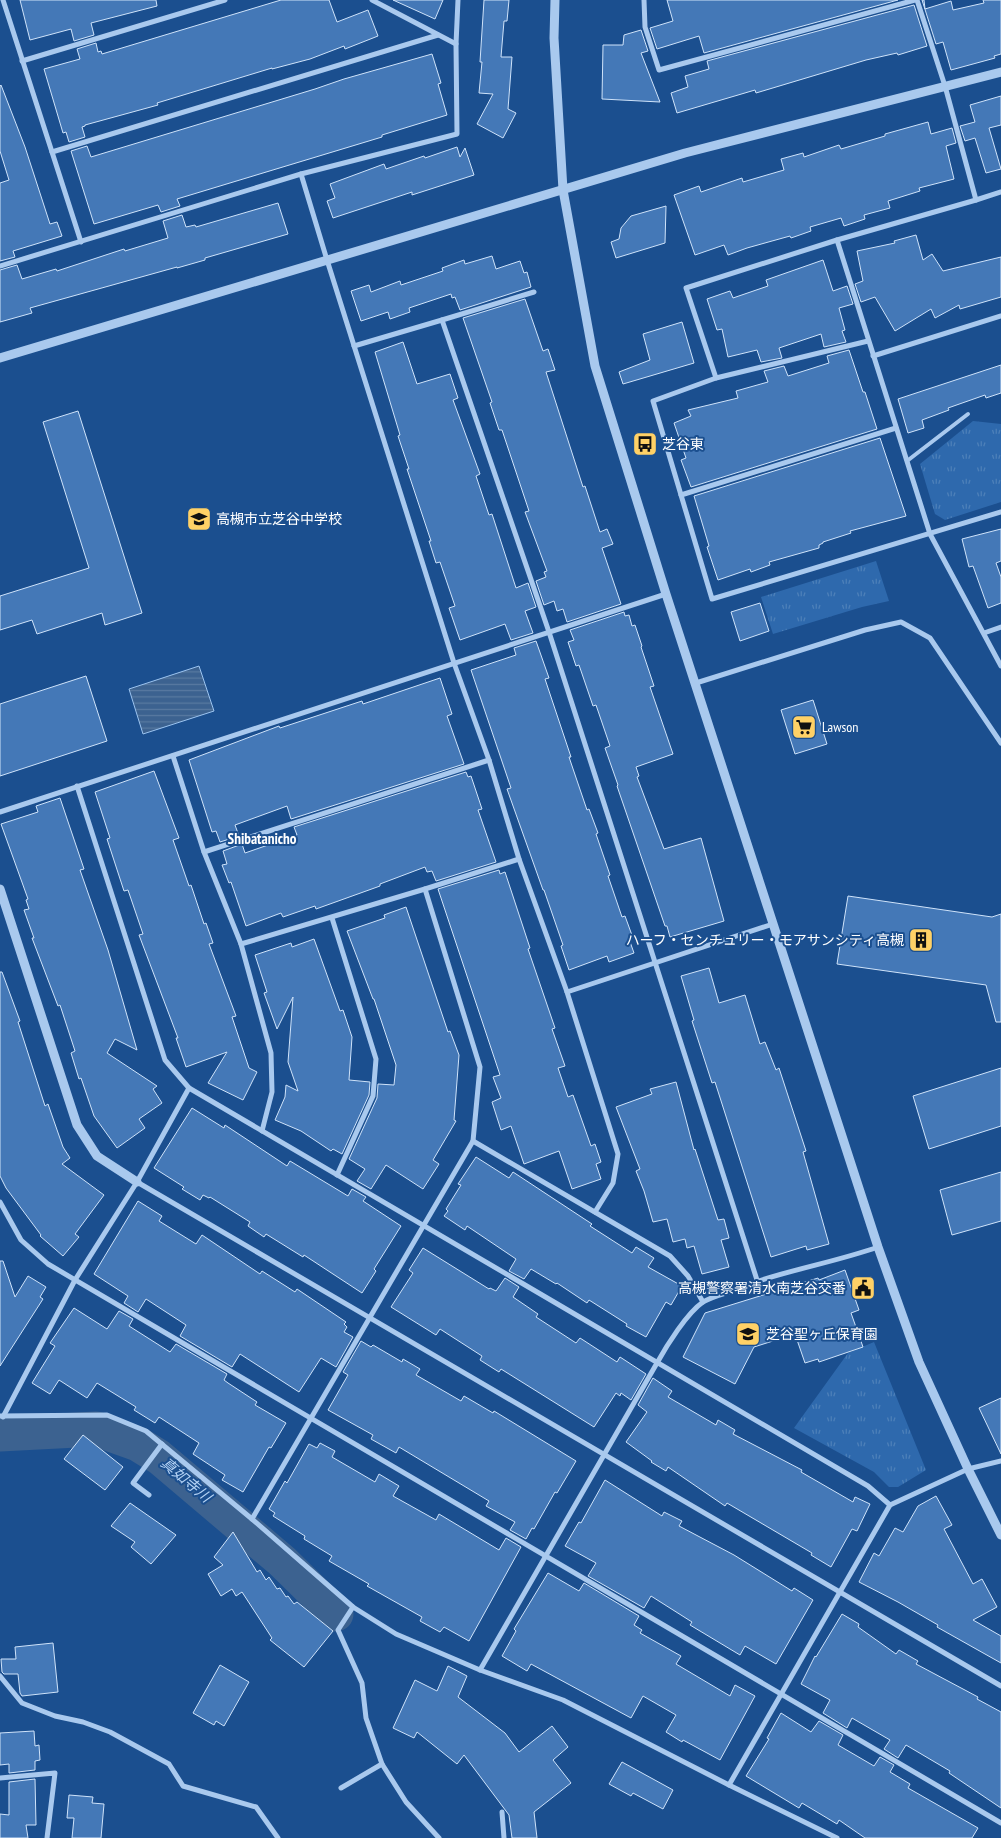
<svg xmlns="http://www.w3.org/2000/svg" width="1001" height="1838" font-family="'PT Sans Narrow','Noto Sans JP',sans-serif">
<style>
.park{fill:url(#park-tufts)}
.water{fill:url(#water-rules);stroke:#9cc4f0}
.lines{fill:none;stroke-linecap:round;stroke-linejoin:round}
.river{stroke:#3c6290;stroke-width:35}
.building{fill:#4478b7;stroke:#cfe3fa}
.service{stroke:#a9c9ee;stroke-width:4}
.minor{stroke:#a9c9ee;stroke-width:5}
.tertiary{stroke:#a9c9ee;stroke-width:9}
.labels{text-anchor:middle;stroke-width:4;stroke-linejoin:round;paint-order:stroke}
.poi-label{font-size:14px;fill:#fff;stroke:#1b4f8f;text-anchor:start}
.neighbourhood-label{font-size:15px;font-weight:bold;fill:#fff;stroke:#1b4f8f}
.water-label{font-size:15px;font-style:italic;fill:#b5d3f5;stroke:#1b4f8f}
</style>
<defs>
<pattern id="park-tufts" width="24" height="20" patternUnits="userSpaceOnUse" patternTransform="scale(1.25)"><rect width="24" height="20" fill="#2e69ad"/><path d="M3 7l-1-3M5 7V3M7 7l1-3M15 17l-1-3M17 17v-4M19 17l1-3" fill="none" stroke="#4d80b9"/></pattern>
<pattern id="water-rules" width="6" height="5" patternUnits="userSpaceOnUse" patternTransform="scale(1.25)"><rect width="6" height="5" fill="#3c6290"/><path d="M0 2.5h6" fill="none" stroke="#597aa1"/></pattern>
</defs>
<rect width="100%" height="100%" fill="#1b4f8f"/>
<!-- park -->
<g class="park">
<polygon points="973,421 1001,424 1001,502 945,520 935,514 920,464"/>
<polygon points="876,561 889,601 862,607 773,634 761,597"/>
<polygon points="874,1342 926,1470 898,1487 889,1487 874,1472 794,1428 848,1353"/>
</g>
<!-- water -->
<polygon class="water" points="199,666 214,711 143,734 129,689"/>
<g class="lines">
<!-- river -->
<polyline class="river" points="0,1434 96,1429 138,1444 159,1457 282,1561 336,1614"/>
</g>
<!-- building -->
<g class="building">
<polygon points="20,0 156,0 157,6 91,23 94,35 74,41 71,29 30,40"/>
<polygon points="281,0 329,0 337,22 368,10 378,36 345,49 344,46 310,59 272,69 272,68 157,103 158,105 85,125 85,126 82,127 85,137 69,142 66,132 63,133 44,69 80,59 77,49 96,43 98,52 101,51 102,54"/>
<polygon points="393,0 443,0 435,19"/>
<polygon points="484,0 509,0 507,21 504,21 501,57 512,57 508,109 516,113 503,138 477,124 493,94 479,93 482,62 480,62"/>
<polygon points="667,0 898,0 704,53 699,36 657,49 650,28 673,21"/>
<polygon points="922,0 924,0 925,9 951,1 953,10 984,3 983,0 1001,0 1001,54 994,56 995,58 951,70 943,42 936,44"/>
<polygon points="914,5 927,46 898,55 897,53 866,60 756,93 755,90 677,113 671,93 688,87 685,76 709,69 707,61"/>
<polygon points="641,30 648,51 641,53 660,102 602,99 603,45 623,45 624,35"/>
<polygon points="432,54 441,83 438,84 447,115 382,135 382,137 177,199 180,206 161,212 158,205 94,224 71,151 87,146 91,157 315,89 344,79"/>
<polygon points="1,85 25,147 50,224 57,222 62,236 13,251 15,257 0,261 0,183 9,180 0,151 0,86"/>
<polygon points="1001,96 1001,125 989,128 1001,169 986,173 975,138 965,141 960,126 975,122 970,105"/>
<polygon points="928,122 931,134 952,128 956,143 946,146 954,179 919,188 920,191 888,201 890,208 864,215 865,219 844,226 841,218 810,227 811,231 791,238 790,236 747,248 728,255 724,245 695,255 674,195 699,186 701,192 742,178 743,182 784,170 781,159 803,153 804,157 839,145 841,149 885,136 885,134"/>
<polygon points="457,147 460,157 465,148 474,175 412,195 412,192 333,218 327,201 335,198 330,184 384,164 386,169 424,156 425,158"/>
<polygon points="278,203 288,234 205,258 205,260 177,268 177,267 30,308 32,313 0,322 0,270 17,265 22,279 56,269 57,271 124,249 125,251 168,238 163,221 182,215 186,227 195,225 196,227"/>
<polygon points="666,206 665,243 616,258 611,242 619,239 621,228 631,216"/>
<polygon points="916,235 923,260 932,254 943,271 1001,257 1001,297 960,309 959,305 935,318 931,309 895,331 875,297 861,302 855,284 863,281 857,251 895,243 894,241"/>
<polygon points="492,256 496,269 520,261 524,273 527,272 531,287 460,310 455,297 452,298 451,294 409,308 410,312 390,319 388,312 361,321 351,291 369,285 371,292 400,281 401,285 443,271 442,268 464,260 465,264"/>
<polygon points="823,260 833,291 847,286 853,304 839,308 845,330 842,331 846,342 824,347 821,334 779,348 782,358 761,362 757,350 728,357 722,329 717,330 707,299 730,291 733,298 768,286 766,280"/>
<polygon points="525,299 543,351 548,349 555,370 546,372 583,487 585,486 600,532 607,529 613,544 602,548 621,604 567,622 563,609 557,611 554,601 544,605 536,581 546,577 544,572 547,571 525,512 529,511 502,430 499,430 490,403 492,402 463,318"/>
<polygon points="682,322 694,363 623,384 619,372 650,360 643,334"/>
<polygon points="403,342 417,384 450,374 458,398 453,400 480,474 476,476 489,515 492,514 516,588 528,583 536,607 525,611 533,633 511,640 505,624 460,640 449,608 455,606 440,562 436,563 429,541 431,541 407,469 409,469 398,436 400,435 375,352"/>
<polygon points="849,350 863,392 865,392 877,429 691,487 681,460 686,458 674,423 691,416 688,410 738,398 736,391 768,382 764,371 784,366 788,376 829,363 827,356"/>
<polygon points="1001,365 1001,393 986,398 985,395 948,408 949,410 922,420 924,428 908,433 898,399"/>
<polygon points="78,411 142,613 105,625 102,613 37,634 32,620 0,630 0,596 89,568 43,422"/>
<polygon points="880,438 906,516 850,531 851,533 823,542 823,543 819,545 819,548 769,562 770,565 751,572 750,569 718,580 707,547 709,546 694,496"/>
<polygon points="1001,529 1001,561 996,563 1001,577 1001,603 988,608 973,566 969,567 962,539"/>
<polygon points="760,603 769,631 740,641 731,612"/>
<polygon points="624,612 625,616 629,615 632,626 635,625 642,646 641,647 654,686 650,687 673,754 636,767 639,776 637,777 664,849 701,838 724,921 670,937 667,926 665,926 617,786 618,785 605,748 610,746 596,705 593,706 579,665 576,666 568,642 574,640 570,630"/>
<polygon points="536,641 549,678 545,679 571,757 569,757 587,810 589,809 598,833 596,834 610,875 608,876 622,917 625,916 633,938 629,939 634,953 609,962 607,956 569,970 561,946 563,945 544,890 543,890 507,789 511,788 471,670 516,655 514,648"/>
<polygon points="86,676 107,741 0,776 0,704"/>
<polygon points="440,678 452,714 447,716 464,764 291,819 287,806 235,825 239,836 220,842 216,831 212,832 189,760 279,726 280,728 362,701 363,704"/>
<polygon points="813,700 827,744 795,754 781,710"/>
<polygon points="154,771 179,838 173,840 189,886 191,885 204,924 206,923 213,943 209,944 236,1016 232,1017 249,1068 257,1072 243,1100 208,1083 227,1052 186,1067 176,1038 178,1038 139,935 143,934 128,890 124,891 107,839 110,838 95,792"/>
<polygon points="466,772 468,777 471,776 482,809 478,810 496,862 436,881 432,871 427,872 425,867 380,884 380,886 316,909 315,906 283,917 281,913 246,926 231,882 229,883 222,865 227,864 223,851 242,844 245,853 297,835 294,827"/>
<polygon points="60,798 84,869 80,870 108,950 137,1050 115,1039 107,1053 157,1086 153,1089 162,1103 139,1119 145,1128 117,1148 94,1116 81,1078 79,1079 71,1053 75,1051 60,1005 58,1006 32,938 34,938 24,910 29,909 26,900 28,899 1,824 38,812 36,806"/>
<polygon points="499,870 500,874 505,872 530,948 528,949 555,1028 552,1029 565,1066 558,1068 568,1097 573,1095 591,1146 595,1144 601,1162 596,1164 601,1179 572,1189 559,1151 524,1164 511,1126 501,1130 492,1102 501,1098 493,1077 500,1075 438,889"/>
<polygon points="848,896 992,917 1001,914 1001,1022 996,1022 986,985 837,964"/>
<polygon points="406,907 448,1032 450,1031 459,1055 454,1120 456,1121 433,1160 439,1164 423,1189 386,1165 371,1189 357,1181 365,1169 349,1159 377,1098 378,1084 394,1085 396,1065 374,999 373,999 347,931 385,918 384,915"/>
<polygon points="314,939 340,1011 343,1010 352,1037 349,1080 370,1082 369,1095 342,1154 333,1149 331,1151 301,1131 275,1120 285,1097 286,1085 298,1091 288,1062 293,997 277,1029 264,993 267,992 255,955 291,943 292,947"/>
<polygon points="709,968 719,1003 745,995 760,1044 765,1042 776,1070 779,1068 806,1151 803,1152 829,1244 807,1250 806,1246 771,1257 715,1082 712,1083 692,1021 694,1020 681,976"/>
<polygon points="0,972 2,972 20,1021 18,1022 45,1106 48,1104 63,1147 70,1158 62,1164 104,1195 75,1234 79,1237 63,1256 40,1236 41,1235 6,1188 0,1176"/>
<polygon points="1001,1068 1001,1126 929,1149 913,1096"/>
<polygon points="676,1082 694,1150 695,1149 718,1220 724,1219 729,1238 721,1240 729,1267 702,1274 694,1246 687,1248 685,1239 673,1242 667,1219 653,1222 644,1191 636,1171 640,1169 616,1107 652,1094 650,1089"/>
<polygon points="192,1108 224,1128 225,1125 287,1166 290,1161 348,1196 352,1189 366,1197 363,1201 401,1226 374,1269 376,1271 362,1293 304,1255 303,1257 266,1234 264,1237 248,1226 250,1222 210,1197 209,1198 203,1195 200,1200 182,1189 184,1187 154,1168"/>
<polygon points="476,1157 509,1178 513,1172 592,1224 590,1226 632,1253 636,1247 654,1258 648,1267 682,1286 671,1305 666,1302 646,1337 626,1326 627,1324 589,1300 587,1303 557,1283 556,1284 531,1269 524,1279 509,1271 516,1259 467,1226 465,1230 444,1216 448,1211 446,1209 461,1185 458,1184"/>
<polygon points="1001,1172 1001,1221 952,1235 940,1190"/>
<polygon points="138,1201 162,1216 159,1221 196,1244 202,1235 260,1274 262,1271 295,1292 297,1289 346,1322 344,1324 347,1327 344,1332 353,1337 336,1367 321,1358 299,1392 240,1354 232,1367 180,1336 186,1325 146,1299 138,1312 124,1303 128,1296 94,1274"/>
<polygon points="423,1248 489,1289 490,1288 496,1291 505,1278 519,1287 513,1297 538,1314 536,1317 576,1343 580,1338 617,1362 620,1357 646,1374 631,1400 621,1393 620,1396 616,1393 594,1427 501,1369 499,1372 480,1360 482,1356 440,1329 436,1335 391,1307 413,1273 409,1270"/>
<polygon points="0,1261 3,1261 15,1297 28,1276 46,1287 40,1297 43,1299 0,1366"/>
<polygon points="845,1270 859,1310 851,1313 863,1347 819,1362 818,1359 805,1363 795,1334 754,1347 735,1384 683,1357 705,1313 818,1278 819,1280"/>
<polygon points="74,1308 107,1329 119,1311 133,1319 129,1326 170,1352 176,1344 227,1374 224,1380 228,1383 257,1402 255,1405 286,1423 271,1448 269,1447 243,1492 222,1480 225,1475 193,1454 199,1443 159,1417 155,1423 134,1410 136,1407 97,1383 87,1398 59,1380 50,1394 32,1383 55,1346 50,1343"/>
<polygon points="361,1341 371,1347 373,1345 402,1362 403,1359 420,1369 416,1375 461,1401 464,1396 493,1413 494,1411 576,1461 557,1493 555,1492 534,1529 532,1528 526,1539 510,1530 515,1522 486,1506 489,1501 399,1447 396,1453 371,1439 373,1435 328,1410 348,1375 343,1372"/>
<polygon points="653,1378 672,1391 668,1397 716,1425 718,1420 735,1430 733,1434 802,1470 801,1472 853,1502 855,1497 870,1504 857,1531 852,1529 831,1567 811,1555 812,1553 727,1503 725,1506 668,1467 666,1471 651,1462 652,1461 626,1442 647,1412 638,1405"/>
<polygon points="1001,1398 1001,1454 979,1408"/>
<polygon points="83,1435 123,1467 105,1490 64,1459"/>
<polygon points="320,1443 335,1451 332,1457 375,1482 379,1474 399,1486 393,1496 436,1520 439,1514 499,1550 506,1538 521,1547 469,1641 444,1627 440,1632 420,1621 422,1617 367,1586 369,1584 329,1561 332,1556 304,1539 305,1536 273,1516 275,1513 269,1509 285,1481 287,1483 309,1444 317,1448"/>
<polygon points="605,1480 662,1516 664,1512 682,1521 679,1526 734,1555 792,1591 794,1588 813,1600 776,1664 745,1646 740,1655 690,1625 692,1622 651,1596 644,1608 588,1576 596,1563 565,1546 579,1522 581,1523"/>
<polygon points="936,1496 952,1525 944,1529 973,1584 982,1579 997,1607 973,1620 1001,1636 1001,1663 937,1627 938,1625 898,1602 859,1582 874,1553 879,1556 895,1528 903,1532 918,1506"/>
<polygon points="130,1503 176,1535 151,1564 131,1547 135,1542 111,1526"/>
<polygon points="233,1532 257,1572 260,1570 266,1580 269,1577 277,1589 280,1588 286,1597 288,1596 294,1604 297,1602 333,1631 304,1667 270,1640 272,1638 242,1592 236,1596 232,1589 221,1596 208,1574 223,1565 214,1557"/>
<polygon points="548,1573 579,1591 584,1583 639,1616 634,1625 642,1630 640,1633 681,1656 676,1664 730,1696 735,1685 755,1696 720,1760 683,1740 682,1742 666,1732 676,1715 643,1696 631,1718 531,1664 527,1671 502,1656 516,1631 514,1629"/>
<polygon points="842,1614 859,1624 858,1627 896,1654 899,1650 918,1661 916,1664 978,1697 977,1699 1001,1712 1001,1808 949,1773 950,1771 906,1745 898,1758 884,1749 890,1740 852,1718 847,1728 823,1713 830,1700 801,1684 815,1656 816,1657"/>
<polygon points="53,1643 58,1692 22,1696 20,1693 18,1674 4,1674 2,1672 1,1659 16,1659 15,1647"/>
<polygon points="220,1665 249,1682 224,1726 216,1721 214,1725 193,1713"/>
<polygon points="448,1666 467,1676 458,1697 505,1733 519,1752 552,1726 568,1747 553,1760 571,1783 534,1812 537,1838 512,1838 509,1815 464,1755 457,1764 417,1732 414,1738 393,1728 415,1680 437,1691"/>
<polygon points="781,1713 811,1732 819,1721 843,1735 838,1745 874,1766 880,1757 894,1765 890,1772 910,1784 908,1788 978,1828 972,1838 865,1838 839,1820 837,1824 802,1803 799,1808 746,1776 769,1739 767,1738"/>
<polygon points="34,1731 35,1746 39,1745 40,1760 35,1761 35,1770 9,1773 9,1764 0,1765 0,1733"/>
<polygon points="622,1762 673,1790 663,1809 633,1793 631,1796 609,1784"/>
<polygon points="35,1779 36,1825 26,1825 28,1838 0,1838 0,1814 9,1815 9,1782"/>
<polygon points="69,1795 93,1797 92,1803 104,1804 101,1838 72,1838 74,1818 67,1818"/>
</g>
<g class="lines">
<!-- service -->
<polyline class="service" points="907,461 968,414"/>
<!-- minor -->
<g class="minor">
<polyline points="3,0 81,242"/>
<polyline points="372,0 456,44"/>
<polyline points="644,0 645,27 659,70 915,0"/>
<polyline points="917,0 945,86 976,200 837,240 686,288 716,378 653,401 712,599 1001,512"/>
<polyline points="22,61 225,0"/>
<polyline points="52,152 438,35"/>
<polyline points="301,174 327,260 454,663 489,760 519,859 567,992 618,1154 613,1183 595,1212"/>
<polyline points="976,200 1001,192"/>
<polyline points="837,240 930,534 1001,666"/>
<polyline points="0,266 301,174 457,134 456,44 458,0"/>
<polyline points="442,320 534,292"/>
<polyline points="354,346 442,320 549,632 757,1280"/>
<polyline points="873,356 1001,316"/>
<polyline points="716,378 868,341"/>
<polyline points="681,495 896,428"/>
<polyline points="984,633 1001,627"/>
<polyline points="696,683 865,630 901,622 930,638 1001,743"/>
<polyline points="173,756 204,852 241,944 271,1053 272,1092 262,1131"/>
<polyline points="77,786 165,1060 189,1088 868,1486 890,1505 729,1785"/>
<polyline points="0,812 666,594"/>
<polyline points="204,852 489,760"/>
<polyline points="332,918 376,1059 373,1096 337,1175"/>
<polyline points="241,944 425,889 519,859"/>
<polyline points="567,992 773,924"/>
<polyline points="473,1141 670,1256 688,1276 703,1302"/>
<polyline points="137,1182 1001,1686"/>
<polyline points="0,1202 21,1240 48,1264 1001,1823"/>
<polyline points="0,1416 107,1415 146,1431 252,1519 353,1607 396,1634 480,1670 563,1700 729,1785 837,1838"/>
<polyline points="3,1417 75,1280 137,1182 189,1088"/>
<polyline points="149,1495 133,1483 162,1444"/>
<polyline points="890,1505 968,1469 1001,1461"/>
<polyline points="252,1519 473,1141 480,1067 425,889"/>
<polyline points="353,1607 338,1630 362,1683 366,1718 382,1764 406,1802 439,1838"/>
<path d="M480,1670L657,1363C667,1345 687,1313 703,1302C711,1297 723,1294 732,1291C779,1271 830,1264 878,1247"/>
<polyline points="0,1676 22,1703 55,1716 83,1722 110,1732 169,1764 183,1786 256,1807 278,1838"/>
<polyline points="0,1778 55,1773 47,1838"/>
<polyline points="341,1788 382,1764"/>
<polyline points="502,1812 504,1838"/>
</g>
<!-- tertiary -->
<g class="tertiary">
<polyline points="555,0 554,38 563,190 595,366 666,594 878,1247 919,1362 968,1469 1001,1535"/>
<polyline points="0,358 685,153 1001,72"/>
<polyline points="0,889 77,1125 97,1156 137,1182"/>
</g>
</g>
<!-- icons -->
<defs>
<symbol id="bus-square" viewBox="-11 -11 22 22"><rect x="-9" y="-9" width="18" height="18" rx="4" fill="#ffd166" stroke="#1b4f8f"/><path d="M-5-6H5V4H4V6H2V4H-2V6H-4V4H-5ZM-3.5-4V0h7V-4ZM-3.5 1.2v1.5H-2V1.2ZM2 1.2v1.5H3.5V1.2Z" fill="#111"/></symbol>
<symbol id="school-square" viewBox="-11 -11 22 22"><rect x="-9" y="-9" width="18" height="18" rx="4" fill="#ffd166" stroke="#1b4f8f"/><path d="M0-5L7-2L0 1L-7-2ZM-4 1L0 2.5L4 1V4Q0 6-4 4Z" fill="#111"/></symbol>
<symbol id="supermarket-square" viewBox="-11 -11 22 22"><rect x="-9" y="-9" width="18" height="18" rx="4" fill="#ffd166" stroke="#1b4f8f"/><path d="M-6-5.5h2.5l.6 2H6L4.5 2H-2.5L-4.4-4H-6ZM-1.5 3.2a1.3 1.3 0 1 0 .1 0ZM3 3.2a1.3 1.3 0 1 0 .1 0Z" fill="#111"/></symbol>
<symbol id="building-square" viewBox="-11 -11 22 22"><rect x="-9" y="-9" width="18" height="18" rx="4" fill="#ffd166" stroke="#1b4f8f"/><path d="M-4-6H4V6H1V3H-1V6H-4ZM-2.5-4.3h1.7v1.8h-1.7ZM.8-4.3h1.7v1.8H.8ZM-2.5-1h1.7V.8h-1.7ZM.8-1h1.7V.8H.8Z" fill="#111"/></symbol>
<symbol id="civic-square" viewBox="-11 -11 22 22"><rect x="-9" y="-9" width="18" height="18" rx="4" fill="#ffd166" stroke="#1b4f8f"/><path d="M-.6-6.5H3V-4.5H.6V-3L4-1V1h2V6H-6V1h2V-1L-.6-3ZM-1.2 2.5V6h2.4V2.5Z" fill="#111"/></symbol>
</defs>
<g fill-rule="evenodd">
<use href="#bus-square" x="631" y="430" width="28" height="28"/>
<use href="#school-square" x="185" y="505" width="28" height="28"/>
<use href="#supermarket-square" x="790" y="713" width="28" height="28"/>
<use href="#building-square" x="907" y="926" width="28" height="28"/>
<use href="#civic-square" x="849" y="1274" width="28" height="28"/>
<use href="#school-square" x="734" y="1320" width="28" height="28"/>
</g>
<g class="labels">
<!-- poi labels -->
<g class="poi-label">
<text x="662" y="449">芝谷東</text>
<text x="216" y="524">高槻市立芝谷中学校</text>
<text x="822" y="732">Lawson</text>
<text x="904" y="945" text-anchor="end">ハーフ・センチュリー・モアサンシティ高槻</text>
<text x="846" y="1293" text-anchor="end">高槻警察署清水南芝谷交番</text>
<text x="766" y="1339">芝谷聖ヶ丘保育園</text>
</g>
<!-- neighbourhood labels -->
<g class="neighbourhood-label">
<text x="262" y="844">Shibatanicho</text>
</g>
<!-- water labels -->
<g class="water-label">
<text transform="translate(186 1480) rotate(40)" y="5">真如寺川</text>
</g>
</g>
</svg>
